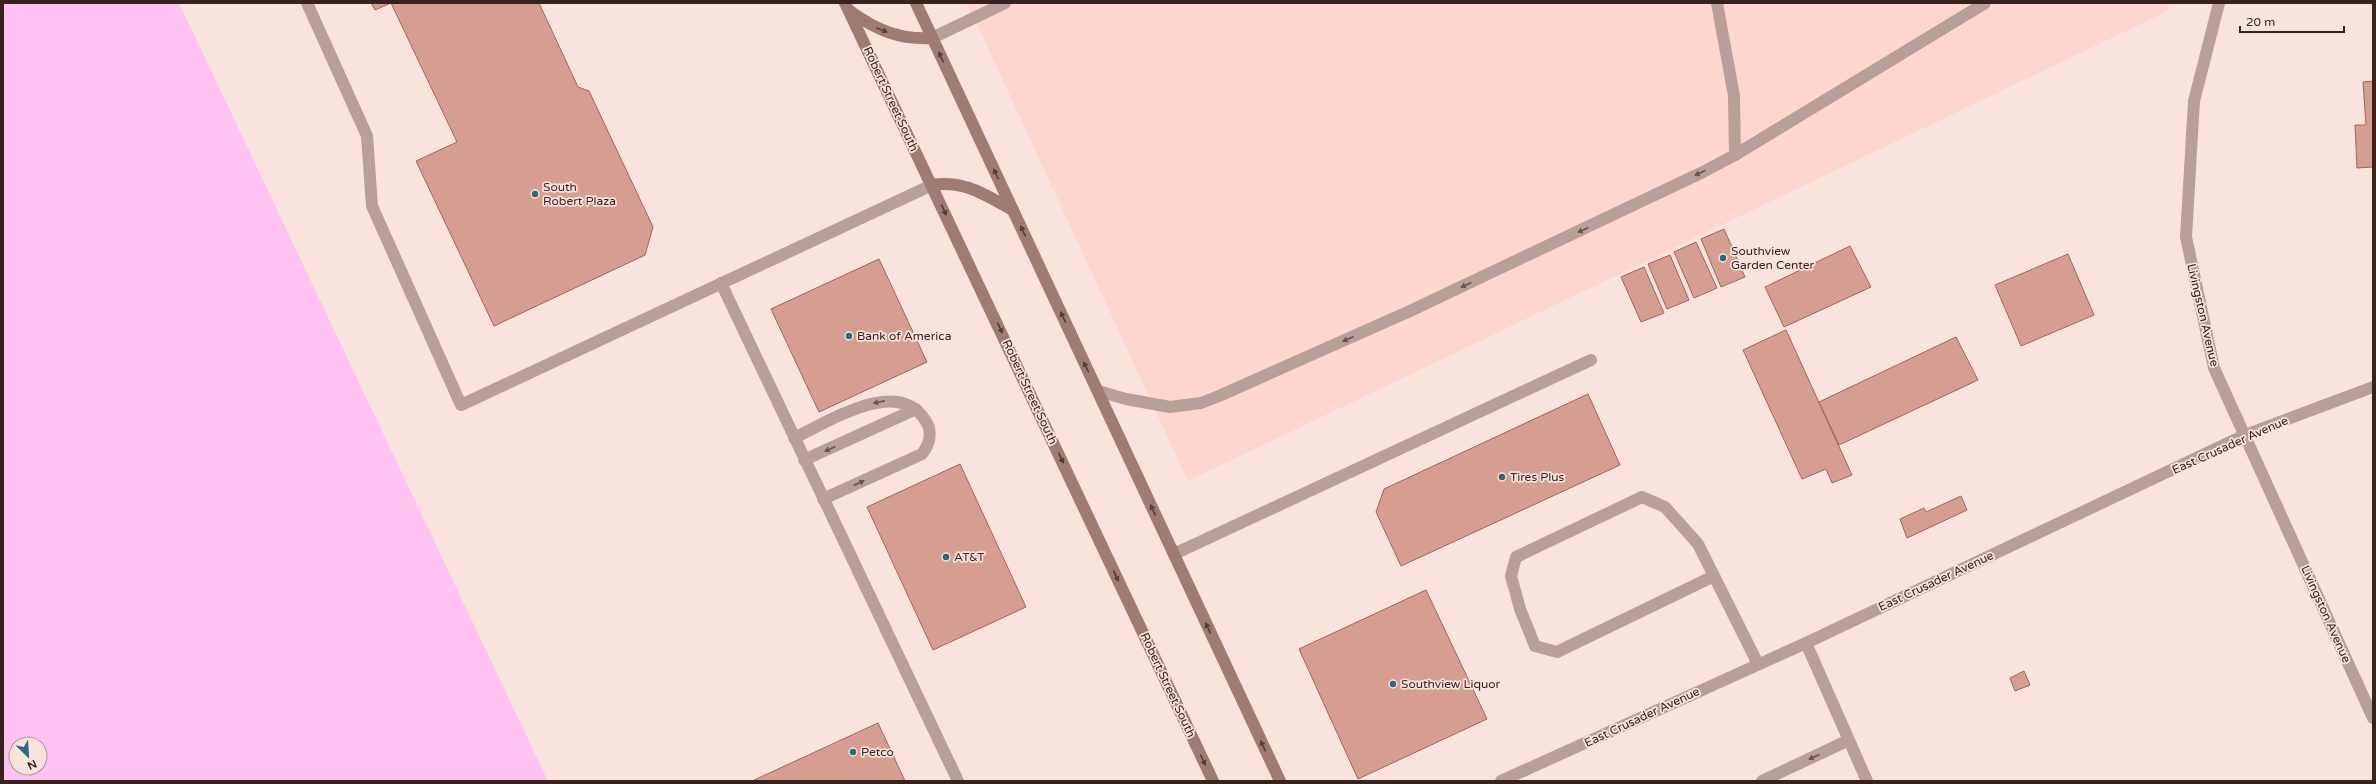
<svg xmlns="http://www.w3.org/2000/svg" width="2376" height="784" font-family="'Varela Round',sans-serif">
<style>
.built{fill:#ffd6cd}
.green{fill:#fec3f1;fill-rule:evenodd}
.building{fill:#d59e91;stroke:#9a675b}
.lines{fill:none;stroke-linecap:round;stroke-linejoin:round}
.lane{stroke:#b89f99;stroke-width:12}
.street{stroke:#b89f99;stroke-width:12}
.secondary{stroke:#9f7b73;stroke-width:12}
.oneway{fill:#563d37}
.oneway2{fill:#6b544f}
.poi-dot{fill:#266d7b;stroke:#fbe3dd;stroke-width:1.5}
.labels{text-anchor:middle;stroke-width:3.5;stroke-linejoin:round;paint-order:stroke}
.street-label{font-size:12px;fill:#37221d;stroke:#fbe3dd}
.poi-label{font-size:12px;fill:#37221d;stroke:#fbe3dd;text-anchor:start}
</style>
<rect width="100%" height="100%" fill="#fbe3dd"/>
<!-- built -->
<polygon class="built" points="967,3 2169,3 2166,12 1188,481"/>
<!-- green -->
<path class="green" d="M3,3H179L548,781H3ZM16,744H40V768H16Z"/>
<!-- building -->
<g class="building">
<polygon points="371,3 391,3 375,10"/>
<polygon points="391,3 539,3 578,87 589,91 653,227 645,255 494,326 416,161 457,142"/>
<polygon points="2373,81 2373,167 2357,168 2355,125 2366,125 2363,82"/>
<polygon points="1724,229 1745,277 1721,287 1701,239"/>
<polygon points="1696,242 1717,288 1694,298 1674,252"/>
<polygon points="1850,246 1871,287 1784,327 1765,287"/>
<polygon points="2068,254 2094,315 2021,346 1995,285"/>
<polygon points="1670,255 1689,300 1667,309 1648,264"/>
<polygon points="879,259 927,362 819,412 771,309"/>
<polygon points="1644,267 1664,313 1641,322 1621,277"/>
<polygon points="1786,330 1852,475 1832,483 1826,469 1802,479 1743,350"/>
<polygon points="1956,337 1978,380 1839,445 1819,402"/>
<polygon points="1588,394 1620,465 1401,566 1376,512 1384,489"/>
<polygon points="960,464 1026,607 933,650 867,507"/>
<polygon points="1961,496 1967,510 1907,538 1900,519 1924,508 1926,512"/>
<polygon points="1426,590 1487,719 1358,779 1299,649"/>
<polygon points="2024,671 2030,685 2015,691 2010,678"/>
<polygon points="878,723 905,781 752,781"/>
</g>
<g class="lines">
<!-- lane -->
<g class="lane">
<polyline points="307,3 367,136 372,206 461,405 932,185"/>
<polyline points="1717,3 1734,96 1735,155"/>
<polyline points="932,38 1005,3"/>
<polyline points="721,283 958,781"/>
<polyline points="1098,391 1126,399 1170,407 1201,403 1219,396 1410,311 1703,172 1735,155 1985,3"/>
<path d="M794,438C829,422 897,376 925,420C933,431 930,444 922,454L823,499"/>
<polyline points="804,460 916,409"/>
<polyline points="1174,554 1591,360"/>
<polyline points="1714,576 1557,652 1535,646 1520,609 1511,576 1516,557 1642,497 1665,507 1698,544 1758,664"/>
<polyline points="1806,643 1867,781"/>
<polyline points="1762,781 1849,740"/>
</g>
<!-- street -->
<g class="street">
<polyline points="2219,3 2194,101 2186,237 2214,368 2373,718"/>
<polyline points="1501,781 1806,643 2245,435 2373,387"/>
</g>
<!-- secondary -->
<g class="secondary">
<polyline points="845,3 1213,781"/>
<polyline points="916,3 1280,781"/>
<path d="M850,11C876,30 900,40 932,38"/>
<path d="M932,185C965,180 985,195 1013,210"/>
</g>
</g>
<!-- one-way arrows -->
<defs><path id="oneway-solid" d="M-6-.8H1V-3.2L6.5 0L1 3.2V.8H-6Z"/></defs>
<g class="oneway">
<use href="#oneway-solid" transform="translate(882 30) rotate(22)"/>
<use href="#oneway-solid" transform="translate(941 57) rotate(-115)"/>
<use href="#oneway-solid" transform="translate(996 174) rotate(-115)"/>
<use href="#oneway-solid" transform="translate(944 210) rotate(65)"/>
<use href="#oneway-solid" transform="translate(1023 231) rotate(-115)"/>
<use href="#oneway-solid" transform="translate(1063 317) rotate(-115)"/>
<use href="#oneway-solid" transform="translate(1000 328) rotate(65)"/>
<use href="#oneway-solid" transform="translate(1086 367) rotate(-116)"/>
<use href="#oneway-solid" transform="translate(1061 458) rotate(65)"/>
<use href="#oneway-solid" transform="translate(1153 510) rotate(-115)"/>
<use href="#oneway-solid" transform="translate(1116 576) rotate(65)"/>
<use href="#oneway-solid" transform="translate(1208 628) rotate(-115)"/>
<use href="#oneway-solid" transform="translate(1263 746) rotate(-115)"/>
<use href="#oneway-solid" transform="translate(1203 760) rotate(65)"/>
</g>
<g class="oneway2">
<use href="#oneway-solid" transform="translate(1700 173) rotate(153)"/>
<use href="#oneway-solid" transform="translate(1583 230) rotate(155)"/>
<use href="#oneway-solid" transform="translate(1466 285) rotate(155)"/>
<use href="#oneway-solid" transform="translate(1348 339) rotate(156)"/>
<use href="#oneway-solid" transform="translate(879 402) rotate(169)"/>
<use href="#oneway-solid" transform="translate(830 449) rotate(155)"/>
<use href="#oneway-solid" transform="translate(859 483) rotate(-24)"/>
<use href="#oneway-solid" transform="translate(1814 757) rotate(155)"/>
</g>
<!-- markers -->
<g class="poi-dot">
<circle cx="535" cy="194" r="4"/>
<circle cx="1723" cy="258" r="4"/>
<circle cx="849" cy="336" r="4"/>
<circle cx="1502" cy="477" r="4"/>
<circle cx="946" cy="557" r="4"/>
<circle cx="1393" cy="684" r="4"/>
<circle cx="853" cy="752" r="4"/>
</g>
<g class="labels">
<!-- street labels -->
<g class="street-label">
<text transform="translate(891 99) rotate(65)" y="4">Robert Street South</text>
<text transform="translate(2203 315) rotate(77)" y="4">Livingston Avenue</text>
<text transform="translate(1030 392) rotate(65)" y="4">Robert Street South</text>
<text transform="translate(2230 445) rotate(-24)" y="4">East Crusader Avenue</text>
<text transform="translate(1936 581) rotate(-25)" y="4">East Crusader Avenue</text>
<text transform="translate(2326 614) rotate(66)" y="4">Livingston Avenue</text>
<text transform="translate(1168 685) rotate(65)" y="4">Robert Street South</text>
<text transform="translate(1642 717) rotate(-25)" y="4">East Crusader Avenue</text>
</g>
<!-- poi labels -->
<g class="poi-label">
<text x="543" y="191">South<tspan x="543" dy="14">Robert Plaza</tspan></text>
<text x="1731" y="255">Southview<tspan x="1731" dy="14">Garden Center</tspan></text>
<text x="857" y="340">Bank of America</text>
<text x="1510" y="481">Tires Plus</text>
<text x="954" y="561">AT&amp;T</text>
<text x="1401" y="688">Southview Liquor</text>
<text x="861" y="756">Petco</text>
</g>
</g>
<!-- border -->
<rect width="2376" height="784" fill="none" stroke="#37221d" stroke-width="8"/>
<!-- north arrow -->
<g transform="translate(28 756) rotate(155)"><circle r="19" fill="#fbe3dd" stroke="#ad9690"/>
<path d="M0-3L7 15L0 10L-7 15Z" fill="#266d7b"/>
<text y="-6" font-size="11" font-weight="bold" text-anchor="middle" fill="#37221d">N</text>
</g>
<!-- scale -->
<path d="M2240 26v6h104v-6" fill="none" stroke="#37221d" stroke-width="2"/>
<text x="2246" y="26" font-size="12" fill="#37221d" stroke="#fbe3dd" stroke-width="3" paint-order="stroke">20 m</text>
</svg>
